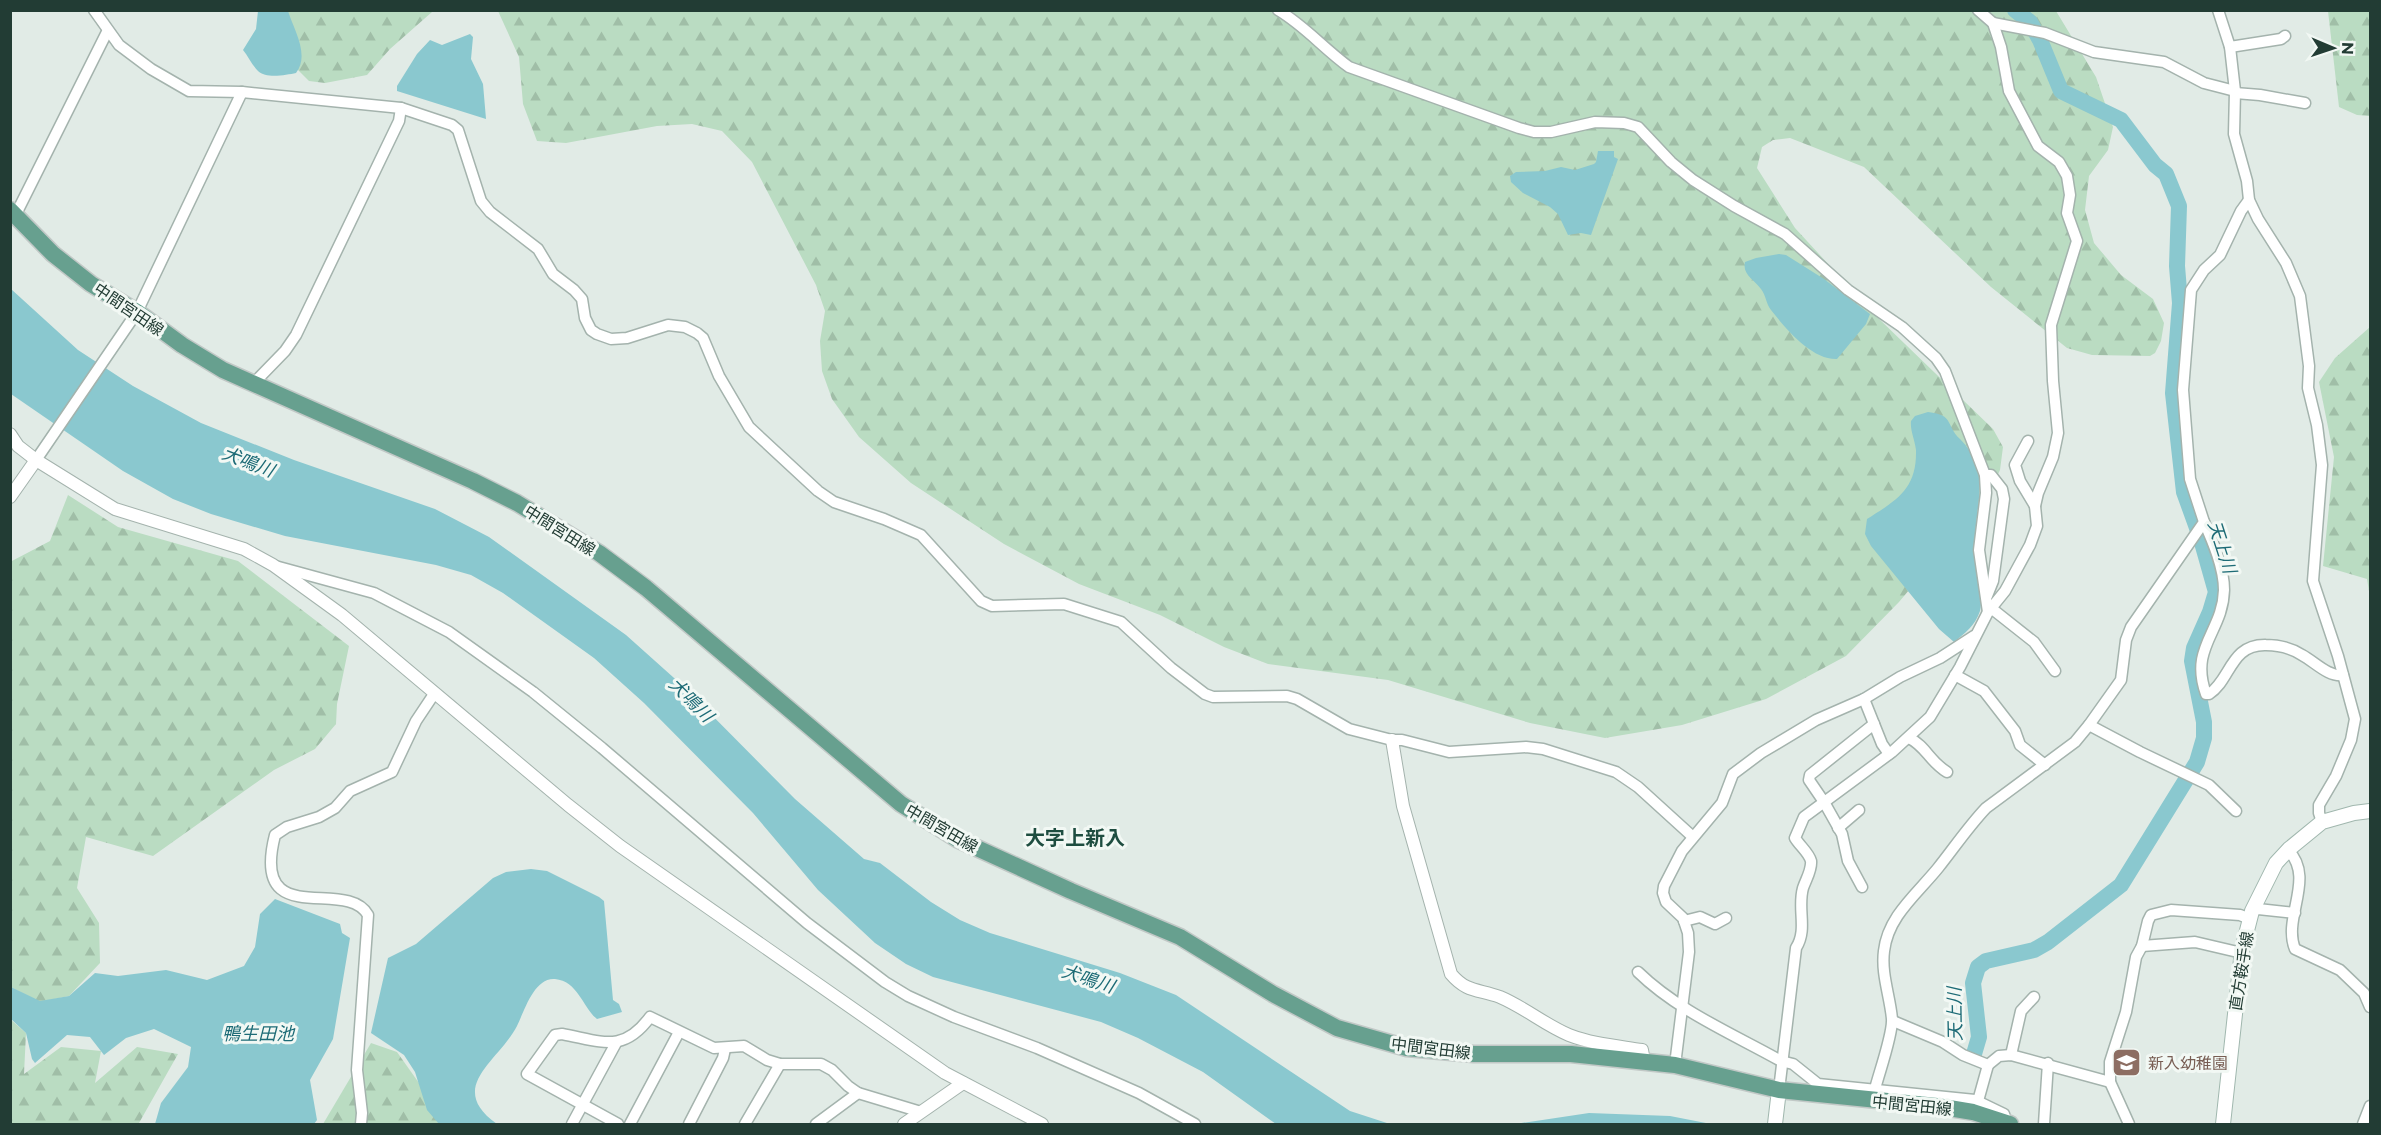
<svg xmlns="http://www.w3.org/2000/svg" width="2381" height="1135" font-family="Montserrat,'Noto Sans JP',sans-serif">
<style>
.forest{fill:url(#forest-firs)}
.water{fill:#8ac8cf}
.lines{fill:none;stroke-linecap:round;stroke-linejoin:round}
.river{stroke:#8ac8cf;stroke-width:16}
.minor-casing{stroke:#a4b3ad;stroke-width:13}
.tertiary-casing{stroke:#a4b3ad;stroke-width:14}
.secondary-casing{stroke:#a0b7ae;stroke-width:16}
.primary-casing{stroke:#c1c8c6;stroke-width:19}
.minor{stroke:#fff;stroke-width:10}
.tertiary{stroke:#fff;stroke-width:12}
.secondary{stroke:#fff;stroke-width:14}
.primary{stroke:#67a08f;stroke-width:16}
.labels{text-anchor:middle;stroke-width:6;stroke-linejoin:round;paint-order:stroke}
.street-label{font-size:16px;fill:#223c34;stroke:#f2f8f4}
.education-label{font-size:16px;fill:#785e54;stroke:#f2f8f4;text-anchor:start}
.water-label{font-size:18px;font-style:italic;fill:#1d6b76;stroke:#f2f8f4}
.quarter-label{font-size:20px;font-weight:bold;fill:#1e4d40;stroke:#f2f8f4}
</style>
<defs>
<pattern id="forest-firs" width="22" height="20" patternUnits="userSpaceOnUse" patternTransform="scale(1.5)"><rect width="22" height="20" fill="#badcc2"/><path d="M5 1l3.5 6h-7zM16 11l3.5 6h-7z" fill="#a0bea7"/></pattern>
</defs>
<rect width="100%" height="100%" fill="#e1ebe6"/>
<!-- forest -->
<g class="forest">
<polygon points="259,11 436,11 432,12 390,49 367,75 325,83 309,81 290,62"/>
<polygon points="498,11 2056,11 2096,77 2113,127 2108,150 2089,176 2085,210 2094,243 2121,275 2153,299 2164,323 2161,341 2155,353 2150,356 2092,355 2067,348 1991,287 1864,167 1790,138 1773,140 1762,147 1757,168 1795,228 1876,316 1993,429 2003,447 2000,470 1988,496 1899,602 1846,656 1766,699 1682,725 1605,738 1530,723 1388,680 1268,664 1224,647 1160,615 1079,584 1004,544 911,483 859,437 832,399 822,371 820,341 825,311 816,285 752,162 722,131 692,124 657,126 566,143 537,141 523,104 519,57"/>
<polygon points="2328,11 2370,11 2370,116 2357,115 2339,107"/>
<polygon points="2370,327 2370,597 2367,579 2323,566 2334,457 2319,382 2335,358"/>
<polygon points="68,495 118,527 238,561 349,646 337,704 336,724 315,749 274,770 153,856 86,837 77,888 99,923 100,963 69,996 40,1002 11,987 10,562 50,541"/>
<polygon points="10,1019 26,1033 24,1074 61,1047 101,1051 95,1083 137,1047 178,1054 139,1123 141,1124 11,1124"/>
<polygon points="371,1043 397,1052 448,1124 323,1124"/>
</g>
<!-- water -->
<g class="water">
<path d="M258,11H288C294,30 310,55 296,73C286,75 266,79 258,71C252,65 248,56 243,50L256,29Z"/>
<polygon points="470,34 473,37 471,59 483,84 486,119 397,91 397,86 417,54 430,40 442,45"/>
<polygon points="1598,151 1614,151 1614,157 1618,159 1591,235 1581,233 1568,235 1558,214 1550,207 1523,193 1511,182 1510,176 1516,172 1545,171 1561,167 1575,170 1594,164 1596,162"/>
<path d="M1779,254L1786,255L1824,279L1870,314L1866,324L1837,359C1812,360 1786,329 1771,310C1766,304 1766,295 1761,289C1755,280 1742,275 1745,262L1756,258Z"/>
<polygon points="11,289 78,350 133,386 201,423 294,460 435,509 489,537 626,635 683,686 795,799 864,859 880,863 931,902 960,920 990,933 1120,973 1176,995 1350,1111 1390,1124 1276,1124 1203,1072 1138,1038 1101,1022 933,977 906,964 875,943 818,890 753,813 644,703 594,658 503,593 471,575 436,565 285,536 211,514 173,499 123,471 11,394"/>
<path d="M1928,412C1955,415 1945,425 1960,439C1992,471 1975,504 1975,543C1975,561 1984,595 1980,611C1975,626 1965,633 1954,642L1939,629L1871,546L1865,534L1867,519C1897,500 1917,489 1916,450C1915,440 1910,431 1911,421L1915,416Z"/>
<path d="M531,869L547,871L599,897L604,901L613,1000L619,1004L622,1012L597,1019C583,1008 578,981 555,979C534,977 524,1012 517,1026C499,1061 445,1087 497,1124H439L427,1110L415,1072L404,1055L371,1033L388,958L416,944L493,878L506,872Z"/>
<polygon points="275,899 340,924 342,933 350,938 333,1039 310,1080 317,1120 314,1124 155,1124 161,1103 188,1067 191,1047 154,1029 126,1038 104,1055 90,1037 67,1035 35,1063 32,1059 26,1033 11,1019 11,987 40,1001 69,996 95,973 118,976 166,970 207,980 244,966 255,947 260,914"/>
<polygon points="1589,1113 1670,1116 1711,1124 1515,1124"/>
</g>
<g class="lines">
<!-- river -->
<polyline class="river" points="1974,1054 1979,1037 1973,983 1978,967 1986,961 2034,950 2048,942 2121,885 2197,762 2204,738 2204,722 2192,661 2194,648 2210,612 2216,592 2201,539 2184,492 2173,393 2180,303 2177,266 2179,206 2166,174 2155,165 2121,120 2061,91 2040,40 2030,22 2015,10"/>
<defs>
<g id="minor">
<polyline points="94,10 119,45 151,69 189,91 242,92 401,108 452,125 458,130 481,201 490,212 538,249 553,274 574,290 582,299 585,318 591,330 597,334 611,339 627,338 668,325 685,327 697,333 703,338 719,376 749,427 818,491 834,502 884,519 921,535 981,601 992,606 1064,604 1121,622 1171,668 1205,694 1213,697 1287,696 1297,699 1349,729 1392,740 1402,740 1449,752 1526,747 1543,749 1616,772 1638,787 1693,837"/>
<path d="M1278,10C1305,26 1323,48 1349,67L1519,128L1534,132H1551L1595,122L1624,123L1638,127L1671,162L1693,180L1734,206L1785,234L1848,290L1902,327L1936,358L1945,371L1985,475L1986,493L1979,550L1988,612"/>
<polyline points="2218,10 2230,47 2235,91 2234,134 2247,181 2249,200 2258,219 2286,263 2300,296 2309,366 2308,388 2317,425 2322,465 2313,581 2338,656 2355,719 2351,740 2336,776 2319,805 2319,813 2322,822"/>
<polyline points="1993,23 2045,33 2094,52 2164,62 2204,83 2235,91"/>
<polyline points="2230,47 2281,39 2285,36"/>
<polyline points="2235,93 2260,95 2305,103"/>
<polyline points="15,216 107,32"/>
<polyline points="252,385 285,351 296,335 399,121 401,108"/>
<polyline points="2028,441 2015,465 2020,481 2035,506"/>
<polyline points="36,460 137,312 242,92"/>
<polyline points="1985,475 1991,475 2002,489 2004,499 1993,581 1987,596"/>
<path d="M2204,522C2213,542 2224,568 2224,590C2223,632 2189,647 2206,694H2209C2231,680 2230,644 2266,645C2279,645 2291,648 2302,655C2315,662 2328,677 2343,675"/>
<polyline points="275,566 374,593 449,632 533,692 602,748 807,923 885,982 908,996 954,1017 1037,1048 1139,1093 1195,1124"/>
<polyline points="1991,608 2034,642 2055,671"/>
<polyline points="1955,675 1984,691 2015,731 2020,745 2045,765"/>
<polyline points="1864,699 1874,724"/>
<polyline points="2089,725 2140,752 2209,785 2236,811"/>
<path d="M1909,738C1926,746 1929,761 1947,772"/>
<polyline points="1838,828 1859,810"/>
<path d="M2288,850C2316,878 2282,918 2295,949L2340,970L2364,993L2370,1007"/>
<polyline points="1862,887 1848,861 1842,834 1824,802 1809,780 1810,775 1874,724 1882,744 1889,754"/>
<polyline points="2252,911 2258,909 2295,913"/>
<polyline points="1684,921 1700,917 1715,924 1726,918"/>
<polyline points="2142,946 2195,942 2242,953"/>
<path d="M1638,972C1678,1011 1733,1034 1781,1061L1793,1064L1818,1084L1975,1100L2004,1114L2007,1124"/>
<polyline points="1893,1021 1943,1042 1963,1055 1988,1065 1999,1056 2011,1055 2110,1082 2110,1062 2126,1012 2136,957 2142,946 2148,921 2151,915 2171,910 2240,915 2250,919"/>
<polyline points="2011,1055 2021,1011 2034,997"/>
<polyline points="1675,1065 1689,952 1688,933 1683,918 1666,902 1663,893 1664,886 1682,851 1722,803 1733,774 1761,753 1816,720 1864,699 1900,677 1940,658 1974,636"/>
<polyline points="2110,1082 2129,1124"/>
<path d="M1875,1089C1879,1073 1893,1034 1892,1019C1890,996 1881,974 1884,951C1888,916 1917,894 1938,868C1954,848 1968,827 1986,808L2075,742L2089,725L2121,680L2126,640L2131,627L2204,522L2190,479L2183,390L2191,290L2204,270L2220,255L2241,211L2249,200"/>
<path d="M1779,1090L1796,948C1808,929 1797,909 1803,888C1806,879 1812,870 1811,861C1809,853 1799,845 1795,838L1804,817L1892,752L1930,717L1960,667L1988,612L2005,591L2030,545L2037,526L2035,506L2038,493L2053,457L2058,433L2053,381L2051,325L2077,241L2067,213L2070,195L2067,176L2059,162L2038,146L2009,91L2001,47L1993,23L1978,10"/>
<polyline points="1978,1101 1988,1065"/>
<path d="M361,1124L362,1113L357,1070L368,915C346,876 250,933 275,835L287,827L319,817L335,808L350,791L392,772L416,721L434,694"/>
<polyline points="572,1124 616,1043"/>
<path d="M618,1124L527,1074L555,1035L562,1034C601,1041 623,1054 650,1017L714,1048L744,1046L767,1060L780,1064H821L832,1070L848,1086L858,1093L921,1112"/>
<polyline points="630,1124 679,1032"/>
<polyline points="689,1124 723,1058 725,1049"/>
<polyline points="745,1124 780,1064"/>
<polyline points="816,1124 858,1093"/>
<polyline points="2044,1124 2048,1063"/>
<polyline points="2363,1124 2370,1106"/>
</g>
<g id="tertiary">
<polyline points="10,434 18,446 36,460 115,509 244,549 273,565 342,615 568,805 620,846 945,1073 1042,1124"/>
<polyline points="10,497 36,460"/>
<path d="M1392,740L1403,806L1451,974C1467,993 1479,989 1500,997C1524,1007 1545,1025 1569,1035C1592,1044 1617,1046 1642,1050L1644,1061"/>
<polyline points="904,1124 963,1083"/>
</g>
<g id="secondary">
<polyline points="1775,1124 1779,1090"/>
<polyline points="2223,1124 2242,950 2252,911 2276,863 2289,849 2322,822 2354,813 2370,811"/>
</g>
<polyline id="primary" points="10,210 53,254 91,284 137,312 182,345 223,370 473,481 517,503 599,553 646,588 901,804 957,839 1071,891 1180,937 1273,994 1337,1028 1407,1048 1474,1054 1571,1054 1675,1065 1779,1090 1937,1106 1973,1112 2010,1124"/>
</defs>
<!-- minor casing -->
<use href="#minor" class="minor-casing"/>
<!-- tertiary casing -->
<use href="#tertiary" class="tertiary-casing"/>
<!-- secondary casing -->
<use href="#secondary" class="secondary-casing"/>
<!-- primary casing -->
<use href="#primary" class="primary-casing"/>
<!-- minor -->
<use href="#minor" class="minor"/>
<!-- tertiary -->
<use href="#tertiary" class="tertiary"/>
<!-- secondary -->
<use href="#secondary" class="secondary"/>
<!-- primary -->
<use href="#primary" class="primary"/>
</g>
<!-- icons -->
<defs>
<symbol id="school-square" viewBox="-11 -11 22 22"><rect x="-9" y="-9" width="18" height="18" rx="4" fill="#8d6e63" stroke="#f2f8f4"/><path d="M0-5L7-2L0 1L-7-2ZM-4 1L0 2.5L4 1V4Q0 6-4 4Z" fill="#fff"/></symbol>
</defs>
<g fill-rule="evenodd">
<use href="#school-square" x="2110" y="1046" width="33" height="33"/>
</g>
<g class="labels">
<!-- street labels -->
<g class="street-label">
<text transform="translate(129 309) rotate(34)" y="6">中間宮田線</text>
<text transform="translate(560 530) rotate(32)" y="6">中間宮田線</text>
<text transform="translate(942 828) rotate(30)" y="6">中間宮田線</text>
<text transform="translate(2241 971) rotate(-81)" y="6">直方鞍手線</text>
<text transform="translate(1431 1048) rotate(7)" y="6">中間宮田線</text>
<text transform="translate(1912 1105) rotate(6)" y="6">中間宮田線</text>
</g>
<!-- education labels -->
<g class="education-label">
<text x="2148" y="1069">新入幼稚園</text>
</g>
<!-- water labels -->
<g class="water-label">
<text transform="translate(248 462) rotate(21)" y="6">犬鳴川</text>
<text transform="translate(2222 547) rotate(72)" y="6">天上川</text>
<text transform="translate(691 700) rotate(45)" y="6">犬鳴川</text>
<text transform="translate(1088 979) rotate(18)" y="6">犬鳴川</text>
<text transform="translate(1955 1014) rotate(-91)" y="6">天上川</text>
<text x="258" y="1040">鴨生田池</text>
</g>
<!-- quarter labels -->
<g class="quarter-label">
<text x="1075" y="845">大字上新入</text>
</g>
</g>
<!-- border -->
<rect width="2381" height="1135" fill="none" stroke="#223c34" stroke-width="24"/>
<!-- north arrow -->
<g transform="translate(2333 48) rotate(92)" stroke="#f2f8f4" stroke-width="4.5" paint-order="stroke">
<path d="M0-4.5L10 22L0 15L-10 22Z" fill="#223c34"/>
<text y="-9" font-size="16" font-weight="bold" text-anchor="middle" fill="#223c34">N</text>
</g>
</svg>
